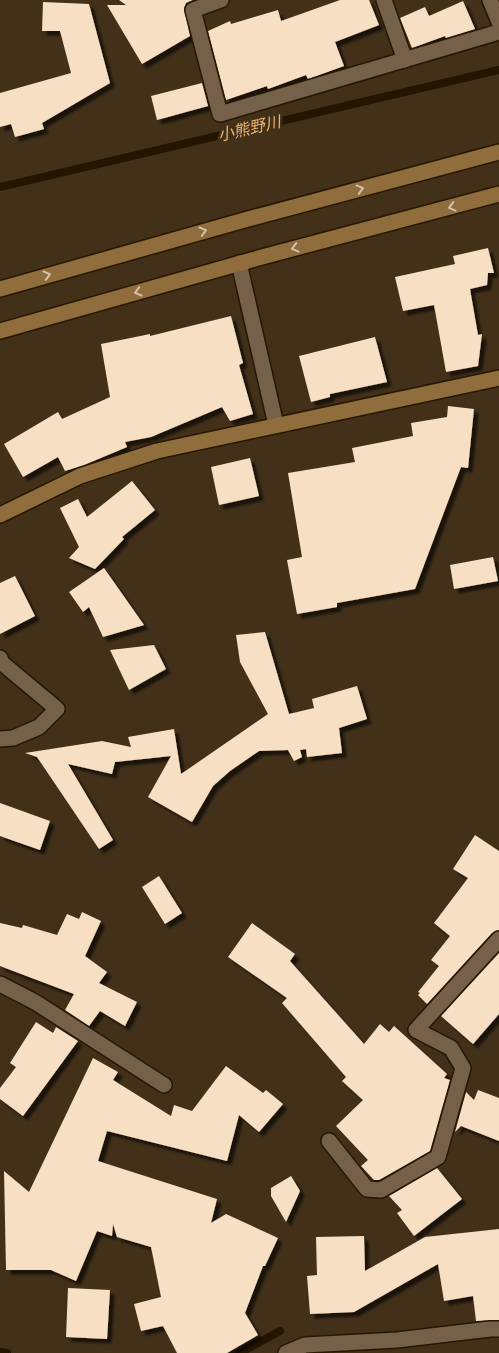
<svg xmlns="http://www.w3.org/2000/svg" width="499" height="1353" font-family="Lato,'Noto Sans JP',sans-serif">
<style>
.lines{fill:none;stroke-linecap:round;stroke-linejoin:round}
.stream{stroke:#251400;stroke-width:8}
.building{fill:#f7dfc4;filter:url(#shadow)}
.street-casing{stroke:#281702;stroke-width:18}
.secondary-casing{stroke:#281702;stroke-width:18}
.street{stroke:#756149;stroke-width:15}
.secondary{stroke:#906d3c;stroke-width:15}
.oneway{stroke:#d3c1ab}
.labels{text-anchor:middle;stroke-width:5;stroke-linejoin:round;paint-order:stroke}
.water-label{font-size:16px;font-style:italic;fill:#ecb470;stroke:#423019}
</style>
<defs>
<filter id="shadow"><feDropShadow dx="4.5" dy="4.5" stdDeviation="1" flood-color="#0009"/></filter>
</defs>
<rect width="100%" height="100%" fill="#423019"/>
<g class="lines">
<!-- stream -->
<g class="stream">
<polyline points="0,187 499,70"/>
<polyline points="0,1352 7,1353"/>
<polyline points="240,1353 280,1331"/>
</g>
</g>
<!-- building -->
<g class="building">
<polygon points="119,0 193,0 186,3 184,8 190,36 142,64 107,5 126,5"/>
<polygon points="340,0 369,0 379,25 335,42 344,66 308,79 306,75 268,89 267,86 226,100 208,31 230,21 231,24 278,10 281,21"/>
<polygon points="463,1 475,29 446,38 445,36 412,48 400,18 425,7 429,16"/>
<polygon points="43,2 89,4 110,83 42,123 44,129 15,137 11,124 0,127 0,93 71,73 60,31 42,31"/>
<polygon points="202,83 208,106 157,120 151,96"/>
<polygon points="488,248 494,273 488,273 487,285 470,289 478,335 482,334 478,366 446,372 434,305 403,311 395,277 455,264 453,256"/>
<polygon points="231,316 243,363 239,365 253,414 230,421 222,407 151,437 125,442 127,447 84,465 65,471 58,457 23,477 4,444 58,412 62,419 110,397 101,344 150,334 150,336"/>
<polygon points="375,337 387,382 330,394 330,397 311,402 299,356"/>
<polygon points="448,406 474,409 468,468 461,467 415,589 337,603 337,607 297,614 287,560 302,557 288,473 355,462 352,448 413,436 411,423 447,417"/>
<polygon points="250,458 259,496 219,505 211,467"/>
<polygon points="132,481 155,510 122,537 124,539 95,569 69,558 79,547 60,508 78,499 87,517"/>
<polygon points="493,557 498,581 454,589 450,565"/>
<polygon points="104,568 144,625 103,637 89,607 83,612 69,592"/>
<polygon points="15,576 35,616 0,634 0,583"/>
<polygon points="265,632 289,714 314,708 312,699 357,686 367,719 339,728 342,753 307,757 306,749 300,750 302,757 294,761 288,750 259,751 230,771 213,786 192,822 148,797 171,756 115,762 112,774 68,764 113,840 99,849 37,757 25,753 102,741 131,747 128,737 174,729 181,774 268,714 240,662 236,635"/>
<polygon points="154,645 166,669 129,690 110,650"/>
<polygon points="0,803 50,821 40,850 0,836"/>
<polygon points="475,835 499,851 499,930 492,933 427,1004 418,995 420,993 418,992 439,966 431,960 450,936 434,923 468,878 453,869"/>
<polygon points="159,876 182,913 165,924 142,887"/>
<polygon points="82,912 101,921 85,956 107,972 99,983 137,1002 125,1026 100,1011 89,1026 65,1010 74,994 0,966 0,923 22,928 23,925 57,935 67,914 79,919"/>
<polygon points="252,923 295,954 290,961 364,1044 380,1024 389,1032 394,1026 447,1074 444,1078 450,1080 430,1151 379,1180 374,1180 361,1166 368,1160 336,1126 363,1100 342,1081 346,1077 282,1003 287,998 228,957"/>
<polygon points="499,953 499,1014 473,1044 441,1016"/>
<polygon points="36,1022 53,1033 56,1027 78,1041 23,1116 0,1099 0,1088 16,1067 10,1063"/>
<polygon points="93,1058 118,1072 113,1080 171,1116 174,1105 192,1111 226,1066 263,1093 266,1090 283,1104 259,1132 239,1115 227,1161 107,1131 98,1161 217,1199 211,1223 226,1214 278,1238 265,1266 263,1266 245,1313 258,1335 227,1353 177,1353 163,1326 141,1331 134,1304 161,1297 151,1247 117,1237 113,1224 112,1236 97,1231 76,1281 51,1270 6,1270 4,1171 29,1192"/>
<polygon points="478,1090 499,1098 499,1141 461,1126 455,1132 466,1092 474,1100"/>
<polygon points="437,1168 462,1199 414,1236 397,1213 402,1210 389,1196"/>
<polygon points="291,1176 300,1191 286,1222 271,1196 271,1188"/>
<polygon points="499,1229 499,1320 476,1321 473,1296 444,1301 438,1264 354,1312 310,1314 307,1276 317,1275 316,1237 364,1236 365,1271 425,1237"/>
<polygon points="68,1288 110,1290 107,1339 66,1337"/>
</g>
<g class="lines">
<defs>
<g id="street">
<polyline points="221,0 193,10 220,114 499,32"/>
<polyline points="384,0 405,60"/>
<polyline points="490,0 499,22"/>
<polyline points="239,263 276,425"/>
<polyline points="0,658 2,663 57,709 39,727 13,738 0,739"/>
<polyline points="0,984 35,1002 164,1085"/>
<polyline points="329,1141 367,1189 381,1190 438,1157 463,1068 451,1048 416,1030 499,939"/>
<polyline points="286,1353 305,1345 397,1340 490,1329 499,1329"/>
</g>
<g id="secondary">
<polyline points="0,289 248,219 499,152"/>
<polyline points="0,331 262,257 499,194"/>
<polyline points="0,515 80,476 157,451 499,378"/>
</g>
</defs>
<!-- street casing -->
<use href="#street" class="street-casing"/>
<!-- secondary casing -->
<use href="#secondary" class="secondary-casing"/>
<!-- street -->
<use href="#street" class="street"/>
<!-- secondary -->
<use href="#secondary" class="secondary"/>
</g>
<!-- one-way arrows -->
<defs><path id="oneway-chevron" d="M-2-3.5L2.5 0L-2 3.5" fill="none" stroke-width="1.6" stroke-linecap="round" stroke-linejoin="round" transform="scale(1.25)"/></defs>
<g class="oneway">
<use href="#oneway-chevron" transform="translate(360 189) rotate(-15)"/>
<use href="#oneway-chevron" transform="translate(452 207) rotate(165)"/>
<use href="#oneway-chevron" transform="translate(203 231) rotate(-16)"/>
<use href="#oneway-chevron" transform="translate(295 248) rotate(165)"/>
<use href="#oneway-chevron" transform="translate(47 275) rotate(-16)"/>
<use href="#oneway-chevron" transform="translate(138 292) rotate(164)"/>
</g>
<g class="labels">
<!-- water labels -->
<g class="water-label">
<text transform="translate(249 128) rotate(-13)" y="6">小熊野川</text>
</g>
</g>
</svg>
